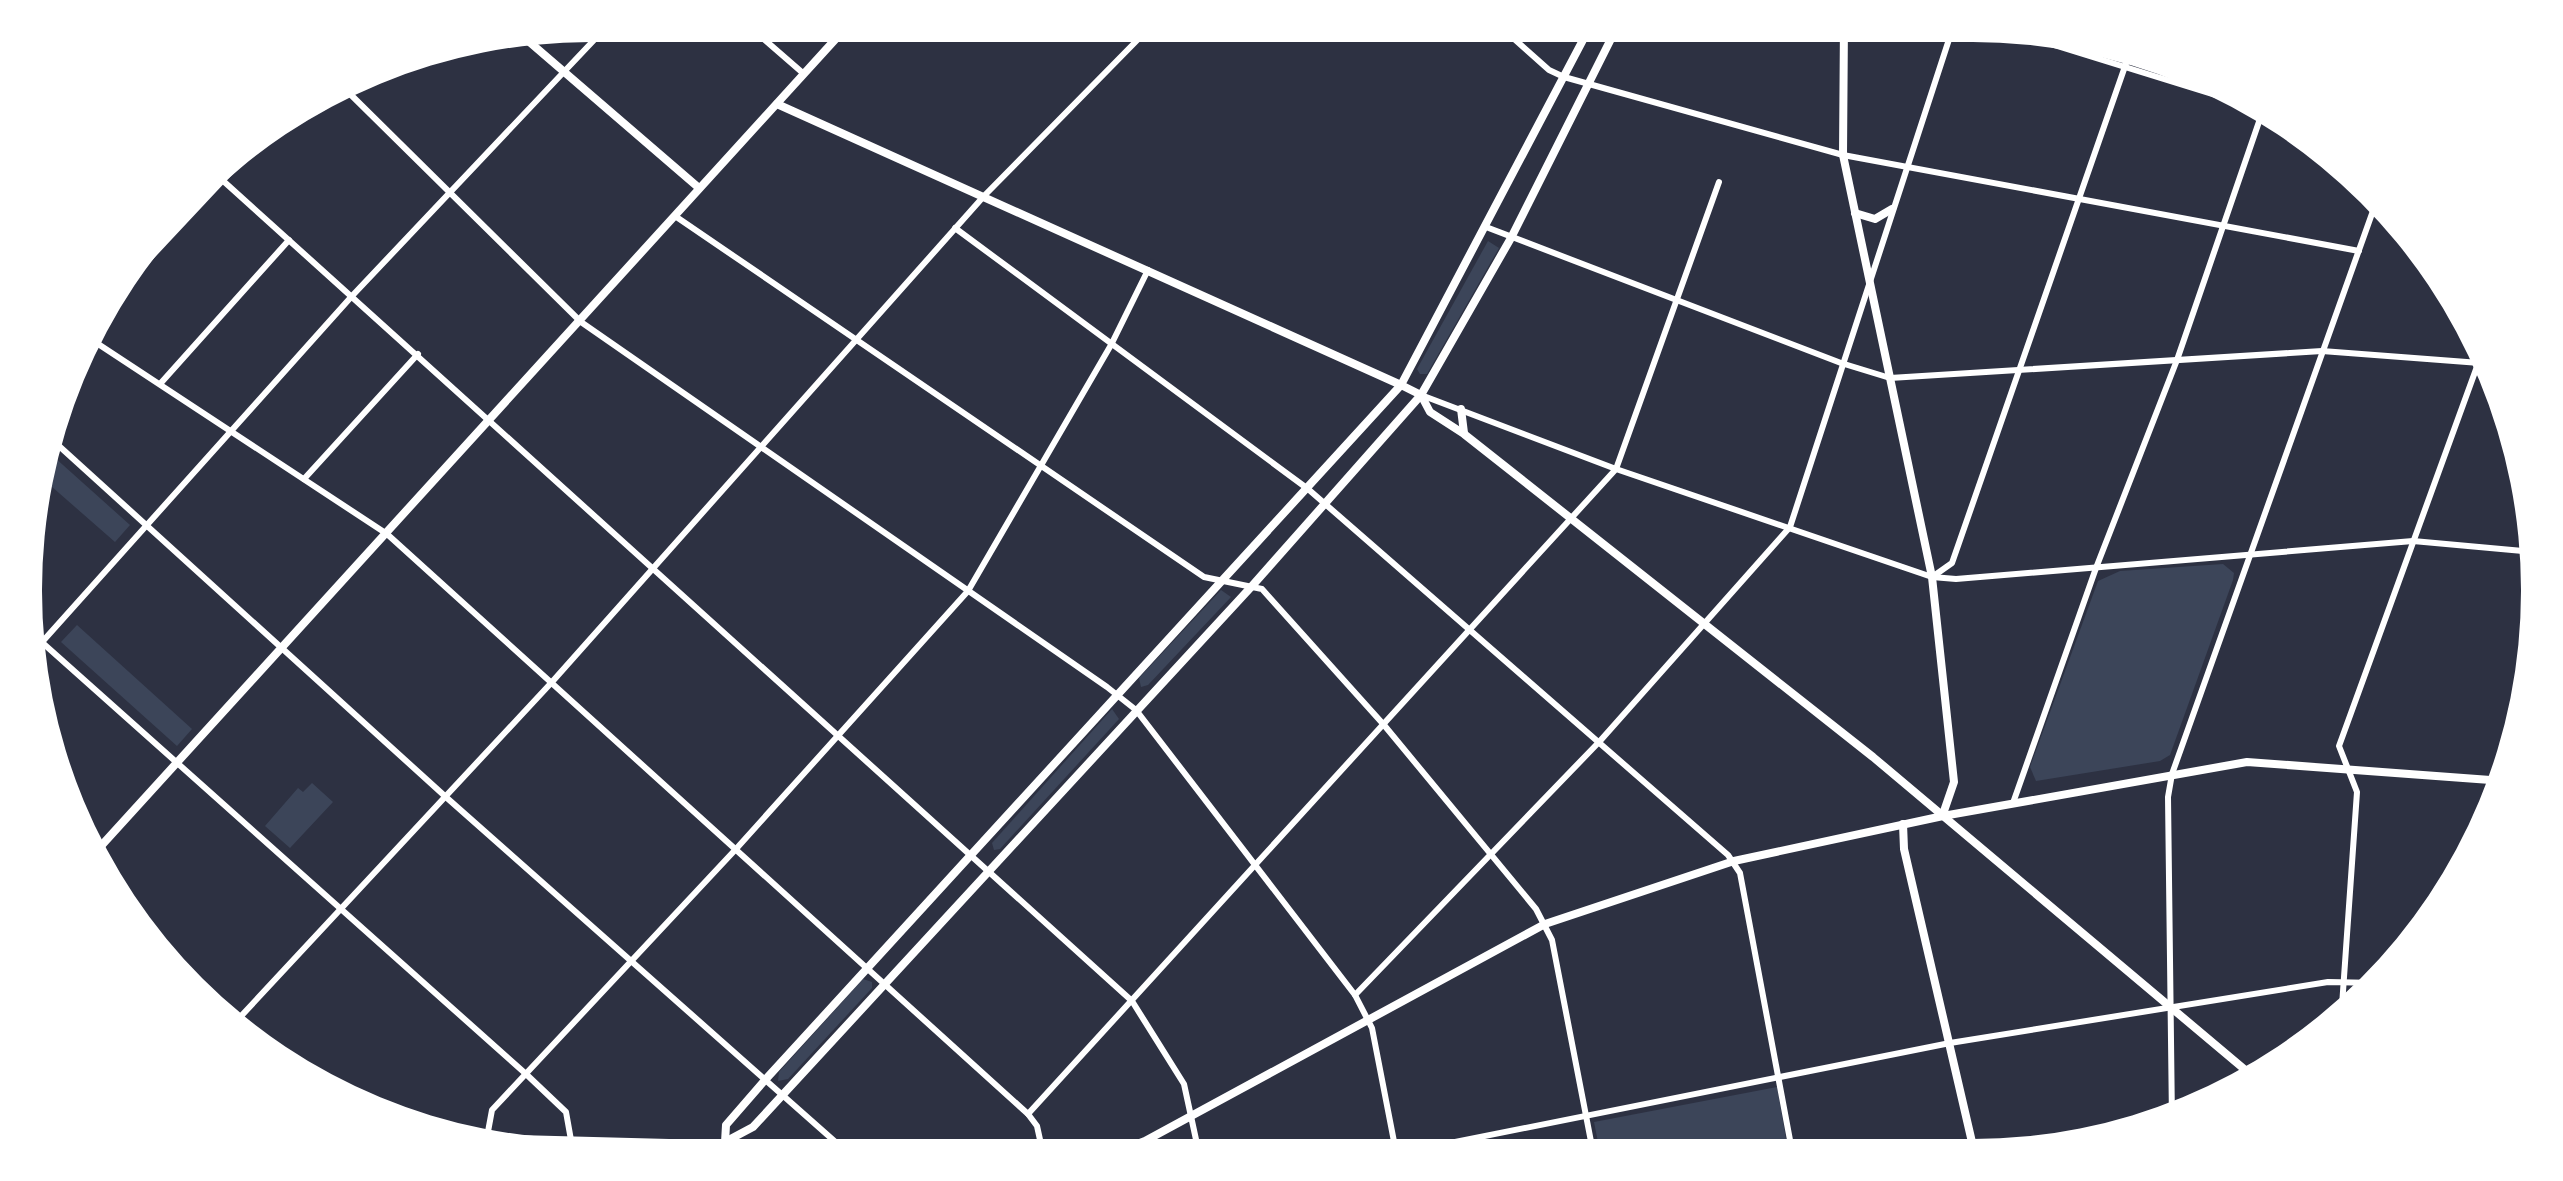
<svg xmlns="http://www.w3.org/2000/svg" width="2563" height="1181" font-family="'Sofia Sans Condensed',sans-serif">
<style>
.green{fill:#3c4559}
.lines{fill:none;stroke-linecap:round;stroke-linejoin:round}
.minor{stroke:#fff;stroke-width:6}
.tertiary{stroke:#fff;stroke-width:8}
.secondary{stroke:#fff;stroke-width:8}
</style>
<rect width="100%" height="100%" fill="#2d3142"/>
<!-- green -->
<g class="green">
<polygon points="1488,241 1499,248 1427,374 1420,374 1417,369"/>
<polygon points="44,448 130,525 115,542 35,472"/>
<polygon points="2223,564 2234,573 2233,580 2170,755 2160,761 2036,781 2030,767 2098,581 2120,571"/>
<polygon points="1221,590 1231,597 1148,685 1141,687 1139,678"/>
<polygon points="77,625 192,729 177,746 61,642"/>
<polygon points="1112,709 1119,719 1000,849 994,850 992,843"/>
<polygon points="312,783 333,802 290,848 265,826 298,788 303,792"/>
<polygon points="863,979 872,982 872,988 788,1079 778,1081 779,1072"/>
<polygon points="1777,1087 1789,1156 1601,1157 1594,1122"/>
</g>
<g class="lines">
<!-- minor -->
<g class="minor">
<polyline points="743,21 804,74"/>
<polyline points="1494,21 1549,70 1564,77 1843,155 2359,251"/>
<polyline points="1983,23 2254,107"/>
<polyline points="344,88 581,322 1107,687 1136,710 1355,995 1372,1028 1397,1157"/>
<polyline points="210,169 1132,1001 1184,1084 1200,1158"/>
<polyline points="675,216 1204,577 1262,589 1384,725 1536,909 1552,940 1594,1157"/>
<polyline points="1486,227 1841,363 1890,378 2322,351 2493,364"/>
<polyline points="955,228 1308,489 1728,855 1740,873 1793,1156"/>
<polyline points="93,319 269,131"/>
<polyline points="86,336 387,534 1028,1114 1037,1126 1044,1158"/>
<polyline points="160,384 289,240"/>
<polyline points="1421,395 1616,469 1932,577 1956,579 2413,541 2534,552"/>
<polyline points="48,436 447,798 840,1146"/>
<polyline points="304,479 418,354"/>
<polyline points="1935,575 1952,563 2130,52"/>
<polyline points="27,629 526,1074 566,1112 571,1140"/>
<polyline points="26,660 352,296 612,21"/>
<polyline points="2013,803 2096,568 2177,360 2262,113"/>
<polyline points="166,959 287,1063"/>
<polyline points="1355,995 1600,741 1790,527 1955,21"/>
<polyline points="2341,1020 2357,792 2339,746 2483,350"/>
<polyline points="230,1028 552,682 984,196 1156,21"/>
<polyline points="1028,1114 1616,469 1719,182"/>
<polyline points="2172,1121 2168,797 2172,774 2379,194"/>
<polyline points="487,1137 492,1110 736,849 968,591 1111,345 1148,270"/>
<polyline points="1380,1157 1950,1043 2328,982 2378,983"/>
</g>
<!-- tertiary -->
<g class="tertiary">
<polyline points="519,33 699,188"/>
<polyline points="777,104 1401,385"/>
<polyline points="91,857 852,21"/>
</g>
<!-- secondary -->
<g class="secondary">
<polyline points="1844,21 1843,155 1932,577 1954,782 1943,814"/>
<polyline points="1855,213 1875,219 1892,209"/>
<polyline points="1401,385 1421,395 1430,412 1464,434 1873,757 2256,1079"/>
<polyline points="1461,409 1464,433"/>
<polyline points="1903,824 1904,849 1975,1155"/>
<polyline points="477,1138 1091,1154 1116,1152 1145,1141 1545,924 1734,861 1943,816 2247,762 2504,781"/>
<polyline points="707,1160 723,1143 753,1127 1252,586 1421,395 1511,238 1620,21"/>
<polyline points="724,1160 726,1125 765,1080 1401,385 1593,21"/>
</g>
</g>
<!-- crop -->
<path d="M0 0H2563V1181H0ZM590 42H1973A548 548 0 0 1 2521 590V591A548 548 0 0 1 1973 1139H590A548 548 0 0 1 42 591V590A548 548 0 0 1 590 42Z" fill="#fff" fill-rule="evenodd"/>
</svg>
